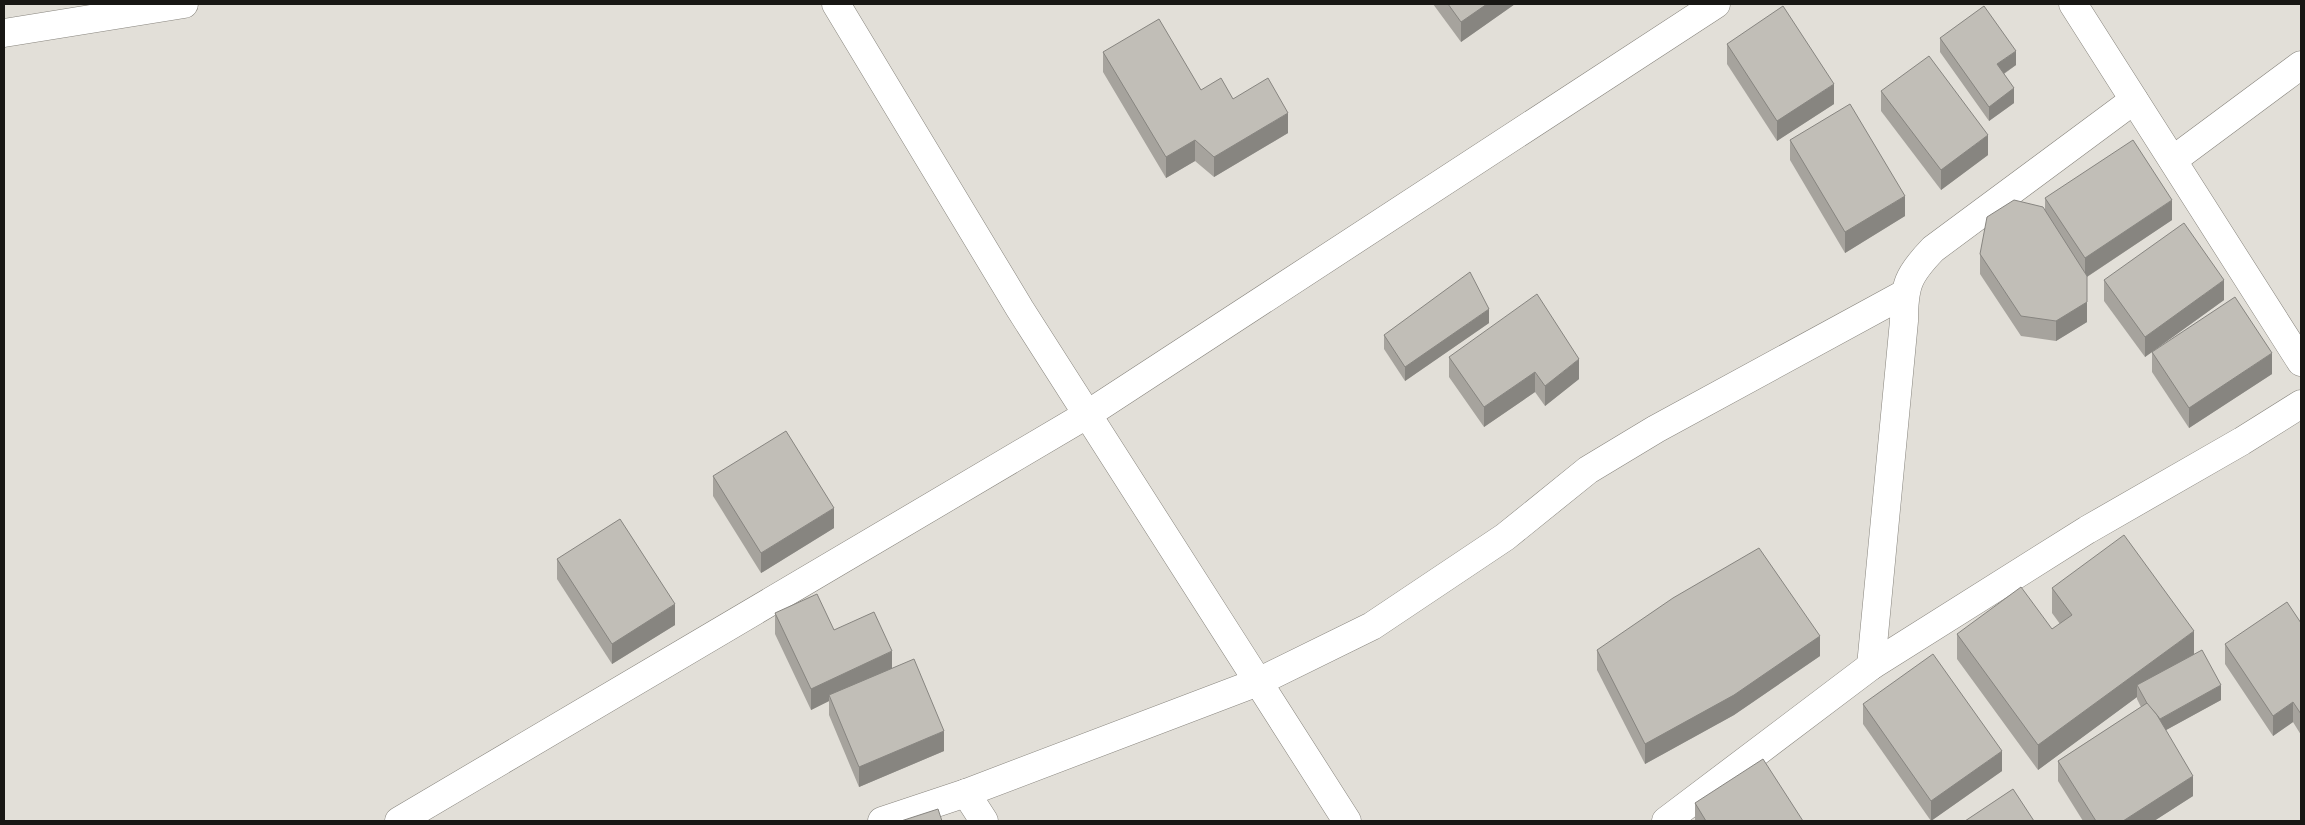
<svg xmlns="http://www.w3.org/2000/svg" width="2305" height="825" font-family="Merriweather,serif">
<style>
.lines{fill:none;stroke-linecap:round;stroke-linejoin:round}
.minor-casing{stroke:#88857e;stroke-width:29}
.minor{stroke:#fff;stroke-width:28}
.wall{fill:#a6a39d}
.shaded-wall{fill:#878580}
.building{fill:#c1beb7;stroke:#878580}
</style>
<rect width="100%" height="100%" fill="#e2dfd8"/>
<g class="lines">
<defs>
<g id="minor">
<polyline points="836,4 1020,309 1347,821"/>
<polyline points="2073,4 2301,362"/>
<polyline points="4,33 184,4"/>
<polyline points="2173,160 2301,65"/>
<path d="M1871,666L1904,321C1904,285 1908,275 1933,249L2134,100"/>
<polyline points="966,793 984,821"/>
<polyline points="399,821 1088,414 1716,4"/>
<polyline points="882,821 966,793 1258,682 1372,626 1505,537 1588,470 1656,429 1904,294"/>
<polyline points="1666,821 1871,666 2087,530 2242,441 2301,404"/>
</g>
</defs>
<!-- minor casing -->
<use href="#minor" class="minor-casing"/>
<!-- minor -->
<use href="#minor" class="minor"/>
</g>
<!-- wall -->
<g class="wall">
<polygon points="1433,4 1515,4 1461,42"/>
<polygon points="1940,38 2016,65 2004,74 2014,103 1989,121 1940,52"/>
<polygon points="1727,44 1834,104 1777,141 1727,64"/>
<polygon points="1103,52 1201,90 1233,99 1288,133 1214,177 1195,161 1166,178 1103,72"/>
<polygon points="1881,91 1988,155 1941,190 1881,111"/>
<polygon points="1790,140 1905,216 1845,253 1790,160"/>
<polygon points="2045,198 2172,220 2087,277 2087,322 2056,341 2021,336 1980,274 1980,254 2045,211"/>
<polygon points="2104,280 2224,300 2145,357 2104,301"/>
<polygon points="1489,323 1405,381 1384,349 1384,335"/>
<polygon points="2152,352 2272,374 2189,428 2152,372"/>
<polygon points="1449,357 1579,379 1545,406 1535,392 1484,427 1449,377"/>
<polygon points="713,476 834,528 761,573 713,496"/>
<polygon points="557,559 675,625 612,664 557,579"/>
<polygon points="2052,588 2194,654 2221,700 2166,730 2193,796 2154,821 2083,821 2058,781 2058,761 2141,707 2137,699 2137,697 2038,770 1957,659 1957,634 2052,629 2060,624 2052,613"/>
<polygon points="775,613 834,630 892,668 944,751 859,787 829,715 829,701 811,710 775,634"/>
<polygon points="2301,623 2301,735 2293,722 2273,736 2225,664 2225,644"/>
<polygon points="1597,650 1820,656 1734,715 1645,764 1597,670"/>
<polygon points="1863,704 2002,771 1931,821 1863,724"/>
<polygon points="1695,803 1803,821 1695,821"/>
</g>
<!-- shaded-wall -->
<g class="shaded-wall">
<polygon points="1487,4 1515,4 1461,42 1461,22"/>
<polygon points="2016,51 2016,65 1997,78 1997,64"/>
<polygon points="1834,84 1834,104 1777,141 1777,121"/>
<polygon points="2014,88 2014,103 1989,121 1989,107"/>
<polygon points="1288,113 1288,133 1214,177 1214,157"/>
<polygon points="1988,135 1988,155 1941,190 1941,170"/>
<polygon points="1195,140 1195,161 1166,178 1166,157"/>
<polygon points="1905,196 1905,216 1845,253 1845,232"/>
<polygon points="2172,200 2172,220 2085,278 2085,258"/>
<polygon points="2224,280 2224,300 2145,357 2145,337"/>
<polygon points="2087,302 2087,322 2056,341 2056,321"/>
<polygon points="1489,309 1489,323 1405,381 1405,367"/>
<polygon points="2272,353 2272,374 2189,428 2189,408"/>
<polygon points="1579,359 1579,379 1545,406 1545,386"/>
<polygon points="1535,372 1535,392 1484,427 1484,407"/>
<polygon points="834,508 834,528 761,573 761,553"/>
<polygon points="675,604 675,625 612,664 612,644"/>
<polygon points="2194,631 2194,655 2137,685 2137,697 2038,770 2038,745"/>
<polygon points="1820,636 1820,656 1734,715 1645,764 1645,744"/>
<polygon points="892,651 892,671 829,695 829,701 811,710 811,689"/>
<polygon points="2221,685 2221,700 2157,735 2157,721"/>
<polygon points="2293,702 2293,722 2273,736 2273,716"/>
<polygon points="944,731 944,751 859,787 859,767"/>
<polygon points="2002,751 2002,771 1931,821 1931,801"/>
<polygon points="2193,776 2193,796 2154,821 2123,821"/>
</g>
<!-- building -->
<g class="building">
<polygon points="1448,4 1487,4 1461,22"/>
<polygon points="1783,6 1834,84 1777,121 1727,44"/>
<polygon points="1984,6 2016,51 1997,64 2014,88 1989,107 1940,38"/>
<polygon points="1159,19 1201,90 1221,78 1233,99 1268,78 1288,113 1214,157 1195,140 1166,157 1103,52"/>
<polygon points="1929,56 1988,135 1941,170 1881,91"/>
<polygon points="1850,104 1905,196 1845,232 1790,140"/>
<polygon points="2133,140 2172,200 2085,258 2045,198"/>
<polygon points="2014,200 2043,207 2087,276 2087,302 2056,321 2021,316 1980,254 1987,217"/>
<polygon points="2184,223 2224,280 2145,337 2104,280"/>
<polygon points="1470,272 1489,309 1405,367 1384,335"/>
<polygon points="1537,294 1579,359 1545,386 1535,372 1484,407 1449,357"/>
<polygon points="2235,297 2272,353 2189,408 2152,352"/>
<polygon points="786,431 834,508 761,553 713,476"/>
<polygon points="620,519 675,604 612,644 557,559"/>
<polygon points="2124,535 2194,631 2038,745 1957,634 2021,587 2052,629 2072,615 2052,588"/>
<polygon points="1759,548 1820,636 1734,695 1645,744 1597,650 1673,598"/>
<polygon points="817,594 834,630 874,612 892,651 811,689 775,613"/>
<polygon points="2287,602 2301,623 2301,714 2293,702 2273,716 2225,644"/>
<polygon points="2202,650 2221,685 2160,719 2157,715 2148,705 2137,685"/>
<polygon points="1933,654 2002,751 1931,801 1863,704"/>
<polygon points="914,659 944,731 859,767 829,695"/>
<polygon points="2147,703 2157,715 2193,776 2123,821 2096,821 2058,761"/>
<polygon points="1763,759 1803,821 1706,821 1695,803"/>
<polygon points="2013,789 2034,821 1965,821"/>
<polygon points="938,809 942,821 901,821"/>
</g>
<!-- border -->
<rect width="2305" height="825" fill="none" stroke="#181714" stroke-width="10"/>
</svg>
